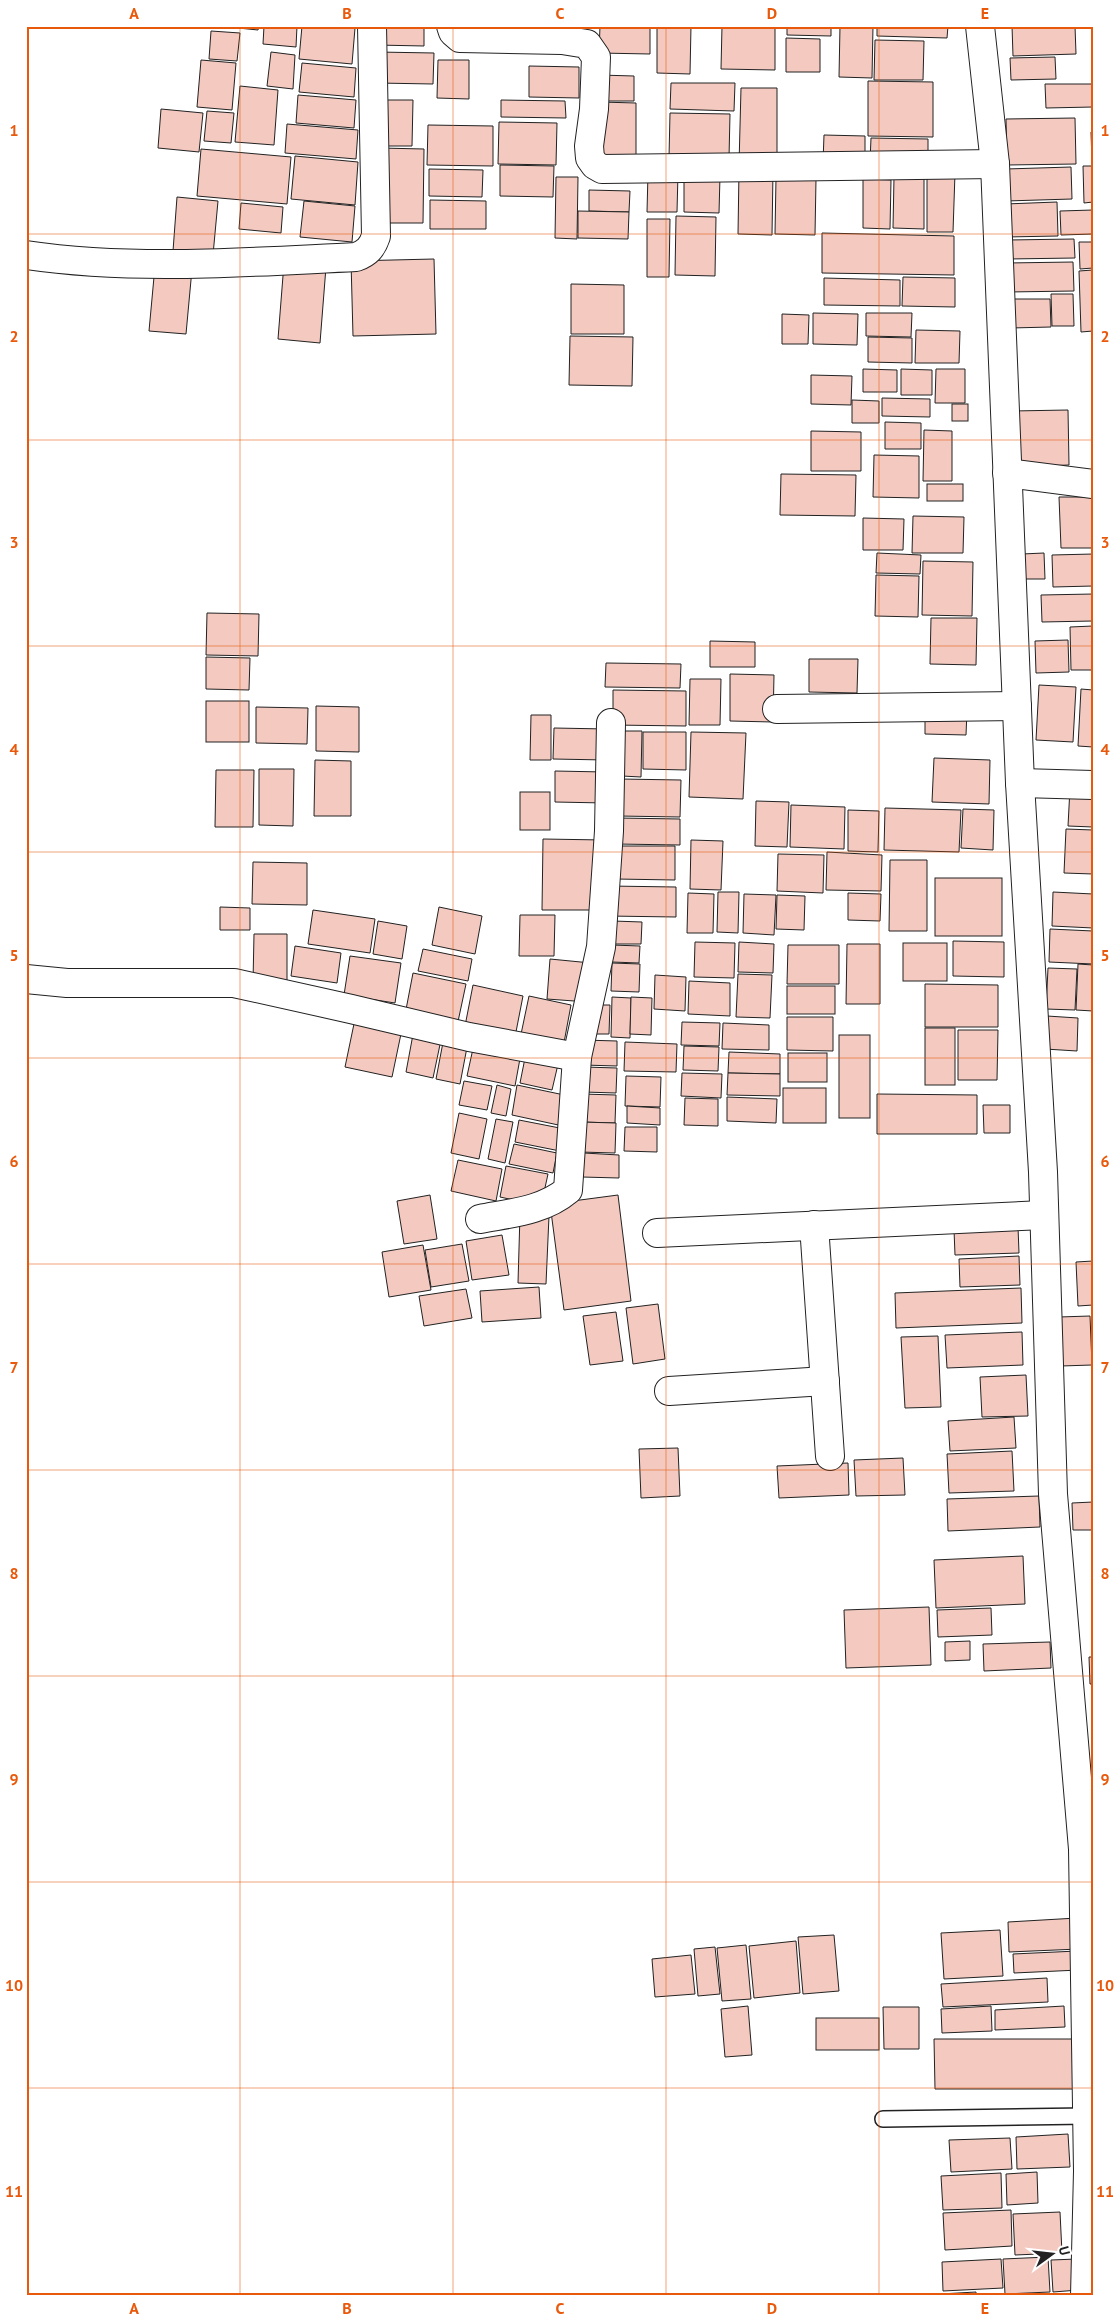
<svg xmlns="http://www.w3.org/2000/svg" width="1119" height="2322" font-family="'PT Sans',sans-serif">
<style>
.building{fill:#f3c9c0;stroke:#222}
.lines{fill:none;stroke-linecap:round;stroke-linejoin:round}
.service-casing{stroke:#222;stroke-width:18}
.minor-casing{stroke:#222;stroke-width:30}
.tertiary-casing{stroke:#222;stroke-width:30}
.service{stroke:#fff;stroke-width:15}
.minor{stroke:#fff;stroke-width:28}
.tertiary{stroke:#fff;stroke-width:28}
.grid{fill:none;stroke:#e8590c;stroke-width:1;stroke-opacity:0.55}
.neatline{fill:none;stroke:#e8590c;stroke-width:2}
.grid-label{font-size:16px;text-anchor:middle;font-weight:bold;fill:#e8590c}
</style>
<rect width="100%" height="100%" fill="#fff"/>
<!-- building -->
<g class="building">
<polygon points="218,26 259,26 258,30"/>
<polygon points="264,26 297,26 296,47 263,44"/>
<polygon points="302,26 355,28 352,64 299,59"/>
<polygon points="376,26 424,26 424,46 376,45"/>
<polygon points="600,26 650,26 650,54 599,53"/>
<polygon points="657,26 691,26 690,74 657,73"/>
<polygon points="722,26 775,26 775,70 721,69"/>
<polygon points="787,26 831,26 831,36 787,35"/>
<polygon points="840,26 873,26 872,78 839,77"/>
<polygon points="877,26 948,26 947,38 877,36"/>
<polygon points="1012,26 1075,26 1076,54 1013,56"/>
<polygon points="211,31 240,33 237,61 209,59"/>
<polygon points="786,38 820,39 820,72 786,72"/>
<polygon points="875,40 924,41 923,80 874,80"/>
<polygon points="271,52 295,55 293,89 267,86"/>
<polygon points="377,52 434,53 433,84 377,83"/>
<polygon points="1055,57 1056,79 1011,80 1010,58"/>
<polygon points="201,60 236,63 232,110 197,107"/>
<polygon points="438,60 469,60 469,99 437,98"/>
<polygon points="302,63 356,68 354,97 299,92"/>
<polygon points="529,66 579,67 579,98 529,97"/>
<polygon points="599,75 634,76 634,101 599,101"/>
<polygon points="868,81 933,82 933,137 868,136"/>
<polygon points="671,83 735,83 734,111 670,109"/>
<polygon points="1045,84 1093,84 1093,107 1046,108"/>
<polygon points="240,86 278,90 274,145 235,142"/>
<polygon points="741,88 777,88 777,166 739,165"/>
<polygon points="298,95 356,100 354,128 296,123"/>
<polygon points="379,100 413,100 412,146 378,146"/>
<polygon points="501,100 565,101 566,118 501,117"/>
<polygon points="600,102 636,103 636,159 599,159"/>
<polygon points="161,109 203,113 199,152 158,148"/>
<polygon points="207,111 234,113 231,143 204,141"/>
<polygon points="670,113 730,114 729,158 669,157"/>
<polygon points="1075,118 1076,164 1007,165 1006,119"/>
<polygon points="499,122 557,123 556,165 498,164"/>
<polygon points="287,124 358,130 356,159 285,153"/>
<polygon points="428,125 493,126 493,166 427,165"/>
<polygon points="1091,132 1093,132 1093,162 1092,162"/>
<polygon points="824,135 865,136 865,163 823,162"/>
<polygon points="871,138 928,139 928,162 870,162"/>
<polygon points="380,148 424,149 423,223 379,223"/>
<polygon points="201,149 291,157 287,204 197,196"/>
<polygon points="295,156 358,162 355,205 291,199"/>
<polygon points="500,165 554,166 553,197 500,196"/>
<polygon points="1083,166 1093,166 1093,202 1084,203"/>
<polygon points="1071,167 1072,199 1006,201 1006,169"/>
<polygon points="429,169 483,170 482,197 429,196"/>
<polygon points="739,170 773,171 772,235 738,234"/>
<polygon points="648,173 678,173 677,212 647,212"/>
<polygon points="927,173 955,173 953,232 927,232"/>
<polygon points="684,175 720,176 719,213 684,212"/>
<polygon points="556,177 578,177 577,239 555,238"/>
<polygon points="894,177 924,178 924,229 893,228"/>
<polygon points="776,178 816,179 815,235 775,234"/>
<polygon points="863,179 891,180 890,229 863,228"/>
<polygon points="589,190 630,191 629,212 589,211"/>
<polygon points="177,197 218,201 213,255 173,251"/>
<polygon points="430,200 486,201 486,229 430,229"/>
<polygon points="304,201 355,206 352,242 300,237"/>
<polygon points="1057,202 1058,236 1006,237 1005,204"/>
<polygon points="241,203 283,207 281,233 239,229"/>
<polygon points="1093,210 1093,234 1061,235 1060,211"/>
<polygon points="578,211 629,212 628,239 578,238"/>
<polygon points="676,216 716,217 715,276 675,275"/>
<polygon points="647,219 670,219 669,277 647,277"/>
<polygon points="822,233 954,236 954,275 822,273"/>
<polygon points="1074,239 1075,258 1008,259 1008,240"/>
<polygon points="1079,242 1093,242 1093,268 1080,269"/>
<polygon points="434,259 436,334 353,336 351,261"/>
<polygon points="1073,262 1074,291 1008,292 1007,263"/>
<polygon points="284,263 326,267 320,343 278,339"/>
<polygon points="155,266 192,269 186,334 149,331"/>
<polygon points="1093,270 1093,331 1081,332 1079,271"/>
<polygon points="903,277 955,278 955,307 902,306"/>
<polygon points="824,278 900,280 900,306 824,305"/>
<polygon points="571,284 624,285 624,334 571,334"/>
<polygon points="1051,294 1073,294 1074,326 1052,326"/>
<polygon points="1010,299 1050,299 1051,327 1011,328"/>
<polygon points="813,313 858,314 857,345 813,344"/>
<polygon points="866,313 912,313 911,337 866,336"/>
<polygon points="782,314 809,315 808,344 782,344"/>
<polygon points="916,330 960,331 959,363 915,363"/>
<polygon points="570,336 633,337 632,386 569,385"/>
<polygon points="868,337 912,338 912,363 868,362"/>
<polygon points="863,369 897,370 897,392 863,392"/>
<polygon points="901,369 932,370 932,395 901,395"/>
<polygon points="936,369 965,369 965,403 935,403"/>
<polygon points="811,375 852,376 851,405 811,404"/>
<polygon points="882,398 930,399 930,417 882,416"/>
<polygon points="852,400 879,401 879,423 852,423"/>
<rect x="952" y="404" width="16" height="17"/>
<polygon points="1068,410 1069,465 1013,467 1012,411"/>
<polygon points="885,422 921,423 921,449 885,449"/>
<polygon points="924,430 952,431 952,481 923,481"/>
<polygon points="811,431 861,432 861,471 811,471"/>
<polygon points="874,455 919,456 919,498 873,497"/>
<polygon points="781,474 856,475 855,516 780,515"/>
<rect x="927" y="484" width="36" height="17"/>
<polygon points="1059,497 1093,497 1093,548 1061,548"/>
<polygon points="913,516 964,517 963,553 912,553"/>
<polygon points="863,518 904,519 903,550 863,550"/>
<polygon points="877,553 921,555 920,574 876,573"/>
<polygon points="1044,553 1045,579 1023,579 1022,554"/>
<polygon points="1093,554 1093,586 1053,587 1052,555"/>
<polygon points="923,561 973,562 972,616 922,615"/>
<polygon points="876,575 919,576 918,617 875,616"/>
<polygon points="1093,594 1093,621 1042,622 1041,595"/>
<polygon points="207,613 259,614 258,656 206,655"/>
<polygon points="931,618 977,618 976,665 930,664"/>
<polygon points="1093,626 1093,670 1071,670 1070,627"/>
<polygon points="1068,640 1069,672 1036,673 1035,641"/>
<polygon points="710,641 755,642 755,667 710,667"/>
<polygon points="206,657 250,658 249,690 206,689"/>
<polygon points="809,659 858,659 857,693 809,692"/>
<polygon points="606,663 681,664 680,688 605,687"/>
<polygon points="730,674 774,675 773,722 730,721"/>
<polygon points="690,679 721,679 720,725 689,725"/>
<polygon points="1039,685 1076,687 1073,742 1036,740"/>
<polygon points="1081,689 1093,690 1093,747 1078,746"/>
<polygon points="613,690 686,691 686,726 613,725"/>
<rect x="206" y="701" width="43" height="41"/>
<polygon points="316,706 359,707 359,752 316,751"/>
<polygon points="256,707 308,708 307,744 256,743"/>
<polygon points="925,709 967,711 966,735 925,734"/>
<polygon points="531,715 551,715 551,760 530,760"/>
<polygon points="554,728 607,729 606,760 553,759"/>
<polygon points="623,731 642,731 641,777 622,776"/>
<polygon points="643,732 686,732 686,770 643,769"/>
<polygon points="691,732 746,733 743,799 689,797"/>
<polygon points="934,758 990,760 989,804 932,802"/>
<polygon points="315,760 351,761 351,816 314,816"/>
<polygon points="259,769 294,769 293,826 259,825"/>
<polygon points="216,770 254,770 253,827 215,827"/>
<polygon points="555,771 605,772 605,803 555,802"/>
<polygon points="620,779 681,780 680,817 619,816"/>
<polygon points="1070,788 1093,789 1093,827 1068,826"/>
<rect x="520" y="792" width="30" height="38"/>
<polygon points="756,801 789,802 787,847 755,846"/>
<polygon points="791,805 845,807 844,849 790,847"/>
<polygon points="885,808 961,810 959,852 884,850"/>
<polygon points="963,809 994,810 993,850 961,848"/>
<polygon points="848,810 879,811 878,852 848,851"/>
<polygon points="618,818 680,819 680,845 617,844"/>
<polygon points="1066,829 1093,830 1093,874 1064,873"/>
<polygon points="543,839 604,840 603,910 542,910"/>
<polygon points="691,840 723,841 721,890 690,889"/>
<polygon points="617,846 675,846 675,880 616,879"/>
<polygon points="827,852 882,855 881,891 826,890"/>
<polygon points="778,854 824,855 823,893 777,891"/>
<polygon points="890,860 927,860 927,931 889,931"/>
<polygon points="253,862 307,863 307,905 252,904"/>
<rect x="935" y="878" width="67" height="58"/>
<polygon points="609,886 676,887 676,917 608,916"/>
<polygon points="718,892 739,892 738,933 717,932"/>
<polygon points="1053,892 1093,894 1093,928 1052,926"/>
<polygon points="688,893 714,894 713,933 687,933"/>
<polygon points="848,893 881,894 880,921 848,920"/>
<polygon points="744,894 776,895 774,935 743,933"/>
<polygon points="777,895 805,896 804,930 776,929"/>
<polygon points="220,907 250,908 250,930 220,930"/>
<polygon points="439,907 482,916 475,954 432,945"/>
<polygon points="313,910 375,919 370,953 308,944"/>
<polygon points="520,915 555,915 554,956 519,956"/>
<polygon points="378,921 407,926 402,959 373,954"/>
<polygon points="613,921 642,922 641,944 612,944"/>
<polygon points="1050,929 1093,931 1093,964 1049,962"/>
<polygon points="254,934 287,934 287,982 253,982"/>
<polygon points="953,941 1004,942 1004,977 953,976"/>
<polygon points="695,942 735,943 734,978 694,977"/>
<polygon points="739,942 774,944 773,973 738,972"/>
<rect x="903" y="943" width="44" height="38"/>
<polygon points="847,944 880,944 880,1004 846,1004"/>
<polygon points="612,945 640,946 639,963 612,962"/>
<polygon points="788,945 839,945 839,984 787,984"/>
<polygon points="295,946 341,953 337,983 291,976"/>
<polygon points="423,949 472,959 468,981 418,971"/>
<polygon points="350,956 401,963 395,1003 344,995"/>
<polygon points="550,959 591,963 588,1002 547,999"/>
<polygon points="612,963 640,964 639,992 611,991"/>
<polygon points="1078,964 1093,965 1093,1011 1076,1010"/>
<polygon points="1048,968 1077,969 1075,1010 1046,1009"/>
<polygon points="413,973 466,984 456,1031 404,1020"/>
<polygon points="738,974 772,975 770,1018 736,1017"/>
<polygon points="655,975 686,977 685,1011 654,1009"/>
<polygon points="689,981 730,983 730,1016 688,1014"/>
<polygon points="925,984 998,985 998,1027 925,1027"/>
<polygon points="473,985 523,996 515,1037 465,1026"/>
<rect x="787" y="986" width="48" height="28"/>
<polygon points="529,996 571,1005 563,1048 520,1039"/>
<polygon points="612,997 631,998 630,1038 611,1037"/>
<polygon points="631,997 652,998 651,1035 630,1034"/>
<polygon points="589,1005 610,1005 609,1034 589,1034"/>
<polygon points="1047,1016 1078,1018 1077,1051 1045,1049"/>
<polygon points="787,1017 833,1017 833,1051 787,1050"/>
<polygon points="355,1019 402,1029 392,1077 345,1067"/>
<polygon points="682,1022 720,1023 719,1046 681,1045"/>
<polygon points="723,1023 769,1025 769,1050 722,1049"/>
<rect x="925" y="1028" width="30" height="57"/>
<polygon points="414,1029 442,1035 433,1078 406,1072"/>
<polygon points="958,1030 998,1030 997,1080 958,1080"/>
<rect x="839" y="1035" width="31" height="83"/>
<polygon points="444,1037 468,1042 460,1084 436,1079"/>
<polygon points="583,1040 617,1041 617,1066 583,1065"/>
<polygon points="625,1042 677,1044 676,1072 624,1071"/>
<polygon points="474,1044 521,1053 515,1086 467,1076"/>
<polygon points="684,1046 719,1047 718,1071 683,1070"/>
<polygon points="729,1052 780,1054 780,1074 728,1073"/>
<polygon points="526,1053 559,1060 552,1090 520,1083"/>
<rect x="788" y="1053" width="39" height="29"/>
<polygon points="584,1067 617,1068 616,1093 584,1092"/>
<polygon points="682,1073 722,1074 721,1098 681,1096"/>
<polygon points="728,1073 780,1074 780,1096 727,1095"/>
<polygon points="626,1076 661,1077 660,1107 625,1106"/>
<polygon points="464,1081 492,1086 487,1110 459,1105"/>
<polygon points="497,1085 511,1089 506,1116 491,1113"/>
<polygon points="517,1085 569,1096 563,1126 512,1115"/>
<rect x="783" y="1088" width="43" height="35"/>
<polygon points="582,1094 616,1095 615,1123 581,1122"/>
<polygon points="877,1094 977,1095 977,1134 877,1134"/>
<polygon points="727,1097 777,1099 776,1123 727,1121"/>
<polygon points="685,1098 718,1099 718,1126 684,1125"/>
<polygon points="983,1105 1010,1105 1010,1133 984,1133"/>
<polygon points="627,1106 660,1108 660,1125 627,1123"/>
<polygon points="459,1113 487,1119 479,1159 451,1153"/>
<polygon points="496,1119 513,1122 505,1163 488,1159"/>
<polygon points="519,1120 570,1130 565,1152 515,1142"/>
<polygon points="581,1122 616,1123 615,1153 580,1152"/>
<polygon points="625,1127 657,1127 657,1152 624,1151"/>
<polygon points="514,1144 557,1153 553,1173 509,1164"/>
<polygon points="584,1153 619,1155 619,1178 582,1177"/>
<polygon points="458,1160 502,1169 496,1201 451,1191"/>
<polygon points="506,1166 548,1174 541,1206 500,1197"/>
<polygon points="430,1195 437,1239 404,1244 397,1201"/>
<polygon points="618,1195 631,1301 564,1310 550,1204"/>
<polygon points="520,1214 549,1216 546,1284 518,1283"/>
<polygon points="1018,1227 1019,1253 955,1255 954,1230"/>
<polygon points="502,1235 509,1275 472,1280 466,1241"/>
<polygon points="462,1244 469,1281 431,1287 425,1250"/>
<polygon points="423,1245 431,1290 389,1297 382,1252"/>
<polygon points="1019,1256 1020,1285 960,1287 959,1259"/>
<polygon points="1093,1261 1093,1305 1078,1306 1076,1262"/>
<polygon points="539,1287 541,1318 482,1322 480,1291"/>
<polygon points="1021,1288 1022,1323 896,1328 895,1293"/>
<polygon points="466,1289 472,1318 424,1326 419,1296"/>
<polygon points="658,1304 665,1359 633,1364 626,1308"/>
<polygon points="616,1312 623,1361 590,1365 583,1316"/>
<polygon points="1090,1316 1092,1365 1061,1366 1059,1317"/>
<polygon points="1022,1332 1023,1365 947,1368 945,1335"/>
<polygon points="938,1336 941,1407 905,1408 901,1337"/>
<polygon points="1026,1375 1028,1416 982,1417 980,1377"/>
<polygon points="1014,1417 1016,1448 950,1451 948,1421"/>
<polygon points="678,1448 680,1496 641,1498 639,1449"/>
<polygon points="1012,1451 1014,1491 949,1493 947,1454"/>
<polygon points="903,1458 905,1495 856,1496 854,1460"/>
<polygon points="848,1463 849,1495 779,1498 777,1466"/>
<polygon points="1039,1496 1040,1527 948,1531 947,1499"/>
<polygon points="1093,1502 1093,1530 1073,1530 1072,1503"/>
<polygon points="1023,1556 1025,1604 936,1608 934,1560"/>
<polygon points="929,1607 931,1665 846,1668 844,1610"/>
<polygon points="991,1608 992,1635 938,1637 937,1610"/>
<polygon points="970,1641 970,1660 945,1661 945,1642"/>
<polygon points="1050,1642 1051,1668 984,1671 983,1644"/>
<polygon points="1089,1657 1093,1657 1093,1684 1090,1684"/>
<polygon points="1077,1918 1079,1949 1009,1952 1008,1922"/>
<polygon points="1000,1930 1003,1976 944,1979 941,1933"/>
<polygon points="834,1935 839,1991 803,1994 798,1937"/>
<polygon points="796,1941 800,1993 754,1998 749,1946"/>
<polygon points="746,1945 751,1999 722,2001 717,1948"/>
<polygon points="715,1947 720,1994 698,1996 694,1949"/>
<polygon points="1077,1951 1079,1970 1014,1973 1013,1954"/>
<polygon points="691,1955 695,1994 655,1997 652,1959"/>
<polygon points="1047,1978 1048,2002 943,2007 941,1984"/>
<polygon points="748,2006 752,2055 725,2057 721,2009"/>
<polygon points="991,2006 992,2031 942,2033 941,2009"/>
<polygon points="1064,2006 1065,2027 995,2030 995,2010"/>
<polygon points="883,2007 919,2007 919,2049 884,2049"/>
<rect x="816" y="2018" width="63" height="32"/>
<polygon points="934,2039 1075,2039 1075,2089 935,2089"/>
<polygon points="1068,2134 1070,2167 1017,2169 1016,2137"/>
<polygon points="1010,2138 1012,2169 951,2172 949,2140"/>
<polygon points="1037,2172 1038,2203 1007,2205 1006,2174"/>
<polygon points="1001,2173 1002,2208 943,2210 941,2176"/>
<polygon points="1011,2210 1012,2246 945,2250 943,2213"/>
<polygon points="1060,2212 1062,2253 1015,2255 1013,2214"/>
<polygon points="1048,2257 1050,2292 1005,2294 1003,2259"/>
<polygon points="1001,2259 1003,2288 943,2291 942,2262"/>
<polygon points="1077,2259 1079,2290 1053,2292 1051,2260"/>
<polygon points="976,2292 976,2296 940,2296 940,2294"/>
</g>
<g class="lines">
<defs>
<polyline id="service" points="883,2119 1087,2116"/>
<g id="minor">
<polyline points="451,26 453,32 460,38 562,40 587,44 596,57 594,109 589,146 590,158 595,165 602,169 995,164"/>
<path d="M26,255C135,271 247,262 356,257C367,253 372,248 376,236L372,26"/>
<polyline points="1007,473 1093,484"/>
<polyline points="777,709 1017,706"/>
<polyline points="1020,783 1093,785"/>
<polyline points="26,979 67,983 234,983 351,1009 469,1037 577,1057"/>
<path d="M480,1219C511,1213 543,1211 568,1190L577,1057L601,947L609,831L611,723"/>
<polyline points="814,1225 830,1456"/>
<polyline points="657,1233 1044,1215"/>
<polyline points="669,1391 825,1381"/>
</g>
<polyline id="tertiary" points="980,26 995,164 1020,783 1043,1172 1053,1494 1083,1849 1088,2171 1085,2296"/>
</defs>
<!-- service casing -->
<use href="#service" class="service-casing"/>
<!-- minor casing -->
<use href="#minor" class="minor-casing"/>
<!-- tertiary casing -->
<use href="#tertiary" class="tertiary-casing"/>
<!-- service -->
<use href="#service" class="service"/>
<!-- minor -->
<use href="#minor" class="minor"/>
<!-- tertiary -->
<use href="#tertiary" class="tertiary"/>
</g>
<!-- grid -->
<path class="grid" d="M240,26V2296M453,26V2296M666,26V2296M879,26V2296M26,234H1093M26,440H1093M26,646H1093M26,852H1093M26,1058H1093M26,1264H1093M26,1470H1093M26,1676H1093M26,1882H1093M26,2088H1093"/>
<!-- border -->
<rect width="1119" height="2322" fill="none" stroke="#ffffff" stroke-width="55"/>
<!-- north arrow -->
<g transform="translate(1052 2254) rotate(75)" stroke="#ffffff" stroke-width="4" paint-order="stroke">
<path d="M0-4L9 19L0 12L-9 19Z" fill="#222222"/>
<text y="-8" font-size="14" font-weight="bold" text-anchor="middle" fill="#222222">U</text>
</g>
<rect x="28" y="28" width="1064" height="2266" class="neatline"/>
<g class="grid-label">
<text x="134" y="19">A</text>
<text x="347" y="19">B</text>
<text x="560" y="19">C</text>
<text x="772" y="19">D</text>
<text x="985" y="19">E</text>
<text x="14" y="136">1</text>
<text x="1105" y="136">1</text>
<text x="14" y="342">2</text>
<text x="1105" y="342">2</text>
<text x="14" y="548">3</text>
<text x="1105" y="548">3</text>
<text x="14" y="755">4</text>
<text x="1105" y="755">4</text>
<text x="14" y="961">5</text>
<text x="1105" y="961">5</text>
<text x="14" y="1167">6</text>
<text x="1105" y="1167">6</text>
<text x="14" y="1373">7</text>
<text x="1105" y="1373">7</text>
<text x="14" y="1579">8</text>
<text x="1105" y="1579">8</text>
<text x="14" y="1785">9</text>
<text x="1105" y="1785">9</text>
<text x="14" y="1991">10</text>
<text x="1105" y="1991">10</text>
<text x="14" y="2197">11</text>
<text x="1105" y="2197">11</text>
<text x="134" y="2314">A</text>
<text x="347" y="2314">B</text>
<text x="560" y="2314">C</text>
<text x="772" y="2314">D</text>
<text x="985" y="2314">E</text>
</g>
</svg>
